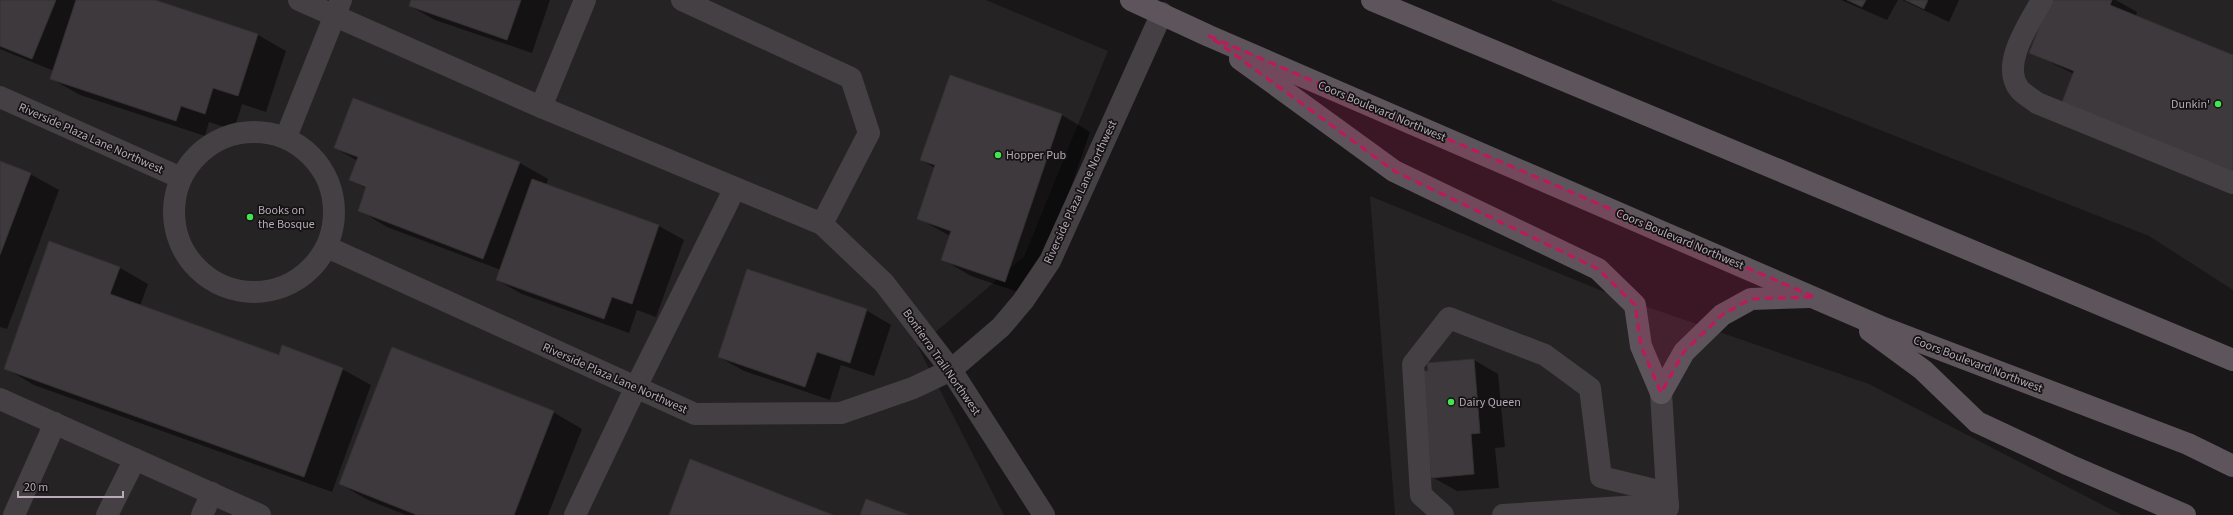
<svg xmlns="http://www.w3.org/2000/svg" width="2233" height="515" font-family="'Source Sans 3',sans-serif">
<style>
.built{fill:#262325}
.shadow{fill:#0007}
.building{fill:#3e393d;stroke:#353133}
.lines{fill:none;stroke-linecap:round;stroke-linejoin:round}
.minor{stroke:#454043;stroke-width:22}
.major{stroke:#5d555b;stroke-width:22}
.marked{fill:#c2185b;fill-opacity:0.2;stroke:#c2185b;stroke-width:3;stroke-dasharray:8 5;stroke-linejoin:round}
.poi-dot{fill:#43e54f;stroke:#141213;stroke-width:1.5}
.labels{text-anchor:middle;stroke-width:3.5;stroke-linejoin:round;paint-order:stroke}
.poi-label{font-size:12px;fill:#b8aab7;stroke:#141213;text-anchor:start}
.street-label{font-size:12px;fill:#b8aab7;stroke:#141213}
</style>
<rect width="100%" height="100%" fill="#191718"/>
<!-- built -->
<g class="built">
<polygon points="0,0 986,0 1108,51 1024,257 918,347 1004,515 0,515"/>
<polygon points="1550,0 2233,0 2233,290 2149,236"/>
<polygon points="1370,196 1610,294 1869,384 2122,515 1395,515"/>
</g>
<!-- shadow -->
<g class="shadow">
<polygon points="0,0 152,0 258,35 286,51 266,112 242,104 234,130 209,122 205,136 80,95 52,79 54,71 0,49"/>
<polygon points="412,0 550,0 532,53 435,20 410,6"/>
<polygon points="1841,0 1898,0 1887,20"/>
<polygon points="1902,0 1959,0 1949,22"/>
<polygon points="2051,0 2116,0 2137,12 2136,16 2233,56 2074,74 2030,52"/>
<polygon points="950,76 1062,115 1090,132 1033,297 971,276 942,259 950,236 918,218 935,168 921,160"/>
<polygon points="335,148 520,163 548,179 546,185 659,226 684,240 656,317 637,310 629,333 522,294 497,280 501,270 387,227 359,210 367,189 350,180 358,161"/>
<polygon points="0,162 30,174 59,190 7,329 0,327"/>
<polygon points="50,243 120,268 148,284 140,306 279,356 342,369 371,385 332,492 34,385 5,368"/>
<polygon points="866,310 891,325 874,376 841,365 830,400 744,371 719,357"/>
<polygon points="1474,360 1498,374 1505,447 1495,448 1499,488 1457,491 1432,477 1429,372"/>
<polygon points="553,412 582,429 548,515 406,515 368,500 340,484"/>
</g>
<!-- building -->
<g class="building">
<polygon points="0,0 56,0 32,59 0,46"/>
<polygon points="76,0 155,0 258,34 238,96 213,88 205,114 181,106 176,121 50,79"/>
<polygon points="411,0 521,0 507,40 409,6"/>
<polygon points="1847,0 1866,0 1862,7"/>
<polygon points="1905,0 1928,0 1924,9"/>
<polygon points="2050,0 2112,0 2110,5 2233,55 2233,176 2061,105 2074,71 2029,53"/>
<polygon points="950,75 1062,114 1005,282 941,260 951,231 917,219 935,165 920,160"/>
<polygon points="353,98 520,162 483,259 358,211 366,187 349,180 358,157 334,148"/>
<polygon points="0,161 31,173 0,255"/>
<polygon points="532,179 659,225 632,304 612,297 604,319 496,280"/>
<polygon points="49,241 120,267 110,294 279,355 282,345 343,368 304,477 4,369"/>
<polygon points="747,269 867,309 850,363 817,352 805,387 718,357"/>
<polygon points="392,347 554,411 514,515 417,515 339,484"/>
<polygon points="1474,359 1480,433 1471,434 1474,474 1431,478 1422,371 1428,371 1427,363"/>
<polygon points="690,459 833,515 669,515"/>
<polygon points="866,499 909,515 860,515"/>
</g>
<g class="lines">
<!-- minor -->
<g class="minor">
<polyline points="299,0 541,107 822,224 869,133 851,78 682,0"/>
<path d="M2042,0C2030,23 1999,65 2020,90C2025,95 2032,99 2037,103L2233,183"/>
<polyline points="0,97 181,178"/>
<polyline points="541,107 585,0"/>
<circle cx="254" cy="212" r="80"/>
<polyline points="286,137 341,0"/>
<polyline points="822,224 884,283 951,370 1044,515"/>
<polyline points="327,247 695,414 841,413 913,388 951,370 1001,327 1023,301 1050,261 1162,13"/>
<polyline points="1661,393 1668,508"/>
<polyline points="0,399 260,515"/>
<polyline points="14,515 55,423"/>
<polyline points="107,515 135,459"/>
<polyline points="202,515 212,493"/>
<polyline points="575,515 636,387 735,188"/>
<polyline points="1443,515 1421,495 1413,364 1449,318 1545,355 1590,388 1601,477 1667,493"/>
<polyline points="1503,515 1668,504"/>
</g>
<!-- major -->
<g class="major">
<polyline points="1131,0 1209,36 1884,328 2188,444 2233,466"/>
<polyline points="1372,0 2233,360"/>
<polyline points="1240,59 1394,171 1598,269 1635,305 1641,346 1661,393"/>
<polyline points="1870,331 1923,370 1977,422 2069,465 2185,515"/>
<polyline points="1661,393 1684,352 1722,315 1751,299 1809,297"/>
</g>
</g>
<!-- marked area -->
<path class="marked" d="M1209,36L1815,297L1751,299L1722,315L1684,352L1661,393L1641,346L1635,305L1598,269L1394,171Z"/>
<!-- markers -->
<g class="poi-dot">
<circle cx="2218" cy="104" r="4"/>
<circle cx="998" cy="155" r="4"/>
<circle cx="250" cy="217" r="4"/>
<circle cx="1451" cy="402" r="4"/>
</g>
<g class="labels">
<!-- poi labels -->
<g class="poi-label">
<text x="2210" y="108" text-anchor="end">Dunkin'</text>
<text x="1006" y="159">Hopper Pub</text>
<text x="258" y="214">Books on<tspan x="258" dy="14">the Bosque</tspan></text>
<text x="1459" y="406">Dairy Queen</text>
</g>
<!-- street labels -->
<g class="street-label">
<text transform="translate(1382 111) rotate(23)" y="4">Coors Boulevard Northwest</text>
<text transform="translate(91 138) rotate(24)" y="4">Riverside Plaza Lane Northwest</text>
<text transform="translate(1080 192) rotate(-65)" y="4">Riverside Plaza Lane Northwest</text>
<text transform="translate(1680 239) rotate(23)" y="4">Coors Boulevard Northwest</text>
<text transform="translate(942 362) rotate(55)" y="4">Bontierra Trail Northwest</text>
<text transform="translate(1978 364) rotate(21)" y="4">Coors Boulevard Northwest</text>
<text transform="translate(615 378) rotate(24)" y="4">Riverside Plaza Lane Northwest</text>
</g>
</g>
<!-- scale -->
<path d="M18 491v6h105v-6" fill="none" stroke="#b8aab7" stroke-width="2"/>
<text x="24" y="491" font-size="12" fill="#b8aab7" stroke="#141213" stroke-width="3" paint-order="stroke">20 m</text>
</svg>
